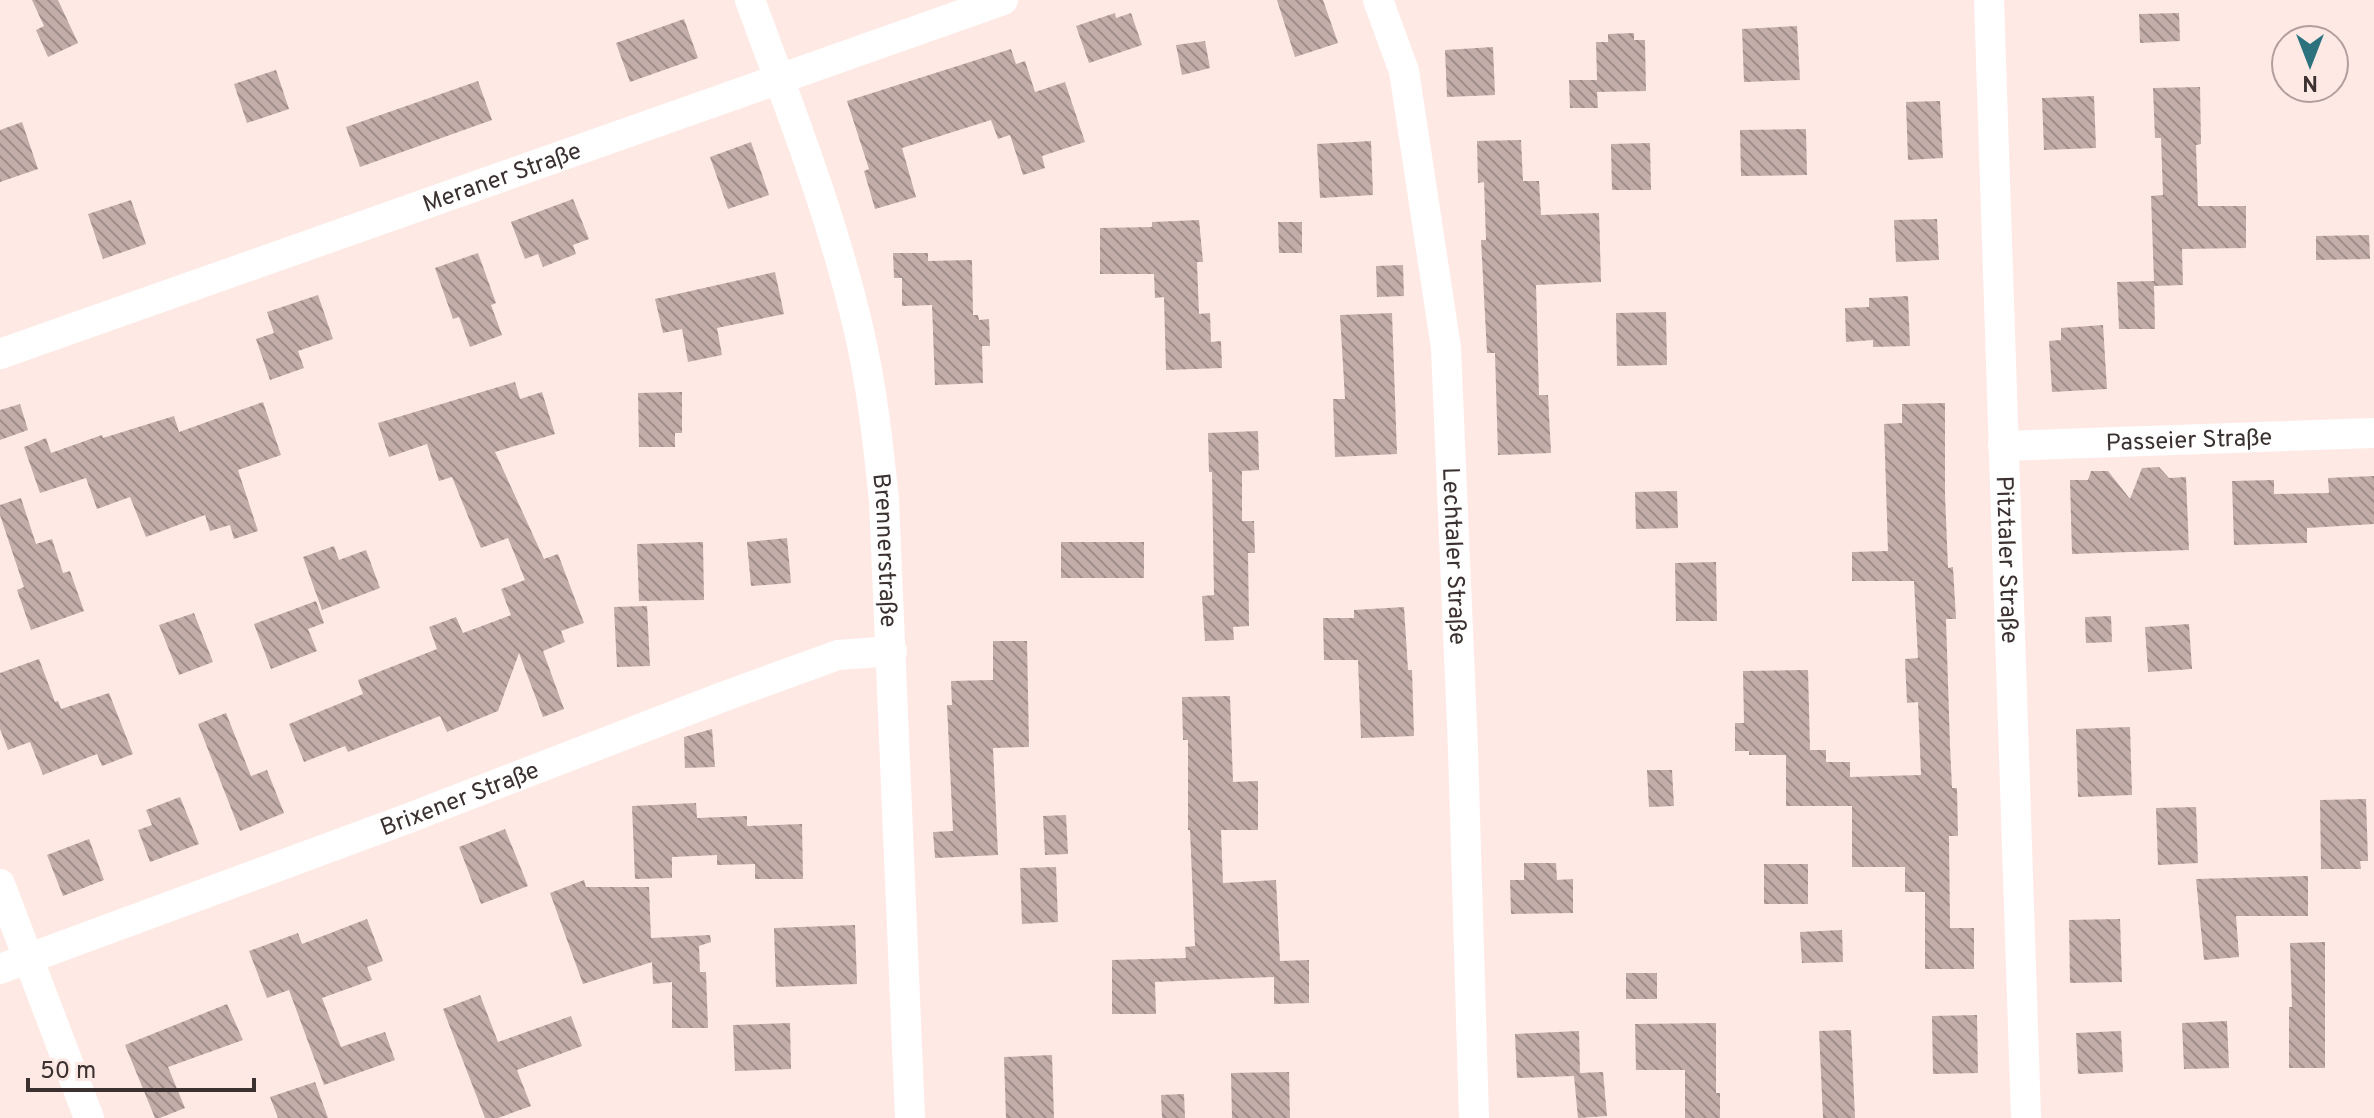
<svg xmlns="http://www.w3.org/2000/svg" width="2374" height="1118" font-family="Overpass,sans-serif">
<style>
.building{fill:url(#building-back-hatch)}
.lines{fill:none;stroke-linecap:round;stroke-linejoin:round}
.minor{stroke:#fff;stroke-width:30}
.labels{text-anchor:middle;stroke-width:7;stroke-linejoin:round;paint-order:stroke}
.street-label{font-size:24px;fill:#3a3130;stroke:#ffe9e5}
</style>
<defs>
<pattern id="building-back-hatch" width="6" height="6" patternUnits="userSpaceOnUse" patternTransform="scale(2)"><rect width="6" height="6" fill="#c2ada9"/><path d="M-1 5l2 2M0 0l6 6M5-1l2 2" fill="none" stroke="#9f8d8a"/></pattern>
</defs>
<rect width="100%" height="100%" fill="#ffe9e5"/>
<!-- building -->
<g class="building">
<polygon points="32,0 58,0 78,43 48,57 36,30 44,26"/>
<polygon points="1277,0 1323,0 1338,43 1295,57"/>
<polygon points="1115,13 1116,18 1131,13 1142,45 1089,63 1076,26"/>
<polygon points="2179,13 2180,41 2140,43 2139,14"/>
<polygon points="684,19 698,58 630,82 616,43"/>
<polygon points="1797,26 1800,80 1744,82 1742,29"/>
<polygon points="1634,33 1634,40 1645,40 1646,91 1597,92 1598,108 1570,108 1569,80 1597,80 1596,42 1608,42 1608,34"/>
<polygon points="1205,41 1210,68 1182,75 1176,45"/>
<polygon points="1493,47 1495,95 1447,97 1445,50"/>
<polygon points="1011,49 1016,64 1025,61 1035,92 1065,82 1085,142 1042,156 1045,168 1023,175 1010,135 998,139 991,120 902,148 916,197 875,209 864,171 869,169 847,101"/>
<polygon points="276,70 289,109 247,123 234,84"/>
<polygon points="478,81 492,120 360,167 346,127"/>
<polygon points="2200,87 2201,144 2196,145 2198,206 2246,206 2246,248 2182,249 2183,285 2154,286 2155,329 2119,329 2117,282 2154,281 2151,196 2163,195 2161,138 2155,138 2153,88"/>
<polygon points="2094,96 2096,148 2044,150 2042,98"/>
<polygon points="1940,101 1943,158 1908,160 1906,102"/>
<polygon points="22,122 38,169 0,182 0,130"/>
<polygon points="1806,129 1807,175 1741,176 1740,130"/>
<polygon points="1521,140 1523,181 1539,181 1541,215 1599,213 1601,282 1536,285 1539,395 1548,395 1551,453 1498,455 1495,353 1487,353 1481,240 1486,240 1484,182 1478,183 1477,141"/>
<polygon points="1371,141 1373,195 1320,198 1317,144"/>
<polygon points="751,142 769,195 728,209 710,157"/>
<polygon points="1650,143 1651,190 1612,190 1611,144"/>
<polygon points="573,199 589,239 573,245 576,254 543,267 538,254 525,259 511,222"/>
<polygon points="131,200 146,244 103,259 88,214"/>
<polygon points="1937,219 1939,260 1896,262 1894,220"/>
<polygon points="1199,220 1203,262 1197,262 1199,314 1210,313 1211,342 1221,341 1222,368 1166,370 1164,297 1155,298 1154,274 1100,274 1100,228 1152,227 1152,222"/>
<polygon points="1278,222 1302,222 1302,253 1279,253"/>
<polygon points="2369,235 2370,259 2316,260 2316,236"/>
<polygon points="478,253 496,303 491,305 502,335 470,347 459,317 453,319 435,268"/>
<polygon points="893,253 928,253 928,261 972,260 973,315 978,315 979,320 989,319 990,346 982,346 983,383 935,385 932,305 902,306 902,278 894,278"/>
<polygon points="1403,265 1404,296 1377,297 1376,266"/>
<polygon points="775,272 784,314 717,328 722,355 688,362 682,329 663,333 655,299"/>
<polygon points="318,295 333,339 298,351 304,368 270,380 256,339 274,333 267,312"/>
<polygon points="1908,296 1910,346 1873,347 1873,340 1846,342 1845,308 1869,307 1869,298"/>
<polygon points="1666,312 1667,365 1617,366 1616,313"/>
<polygon points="1392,313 1397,454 1335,457 1333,399 1345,399 1340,315"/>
<polygon points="2103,325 2107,389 2052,392 2049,341 2061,340 2061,328"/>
<polygon points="515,382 520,399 542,392 555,434 495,452 544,559 558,554 584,623 561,631 565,642 543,651 564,709 543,717 519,653 498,711 447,732 440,716 348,752 345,746 304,762 289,724 363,694 358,680 437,649 429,627 456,617 463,633 511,615 501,589 525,580 508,538 481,548 452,477 439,481 427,444 389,457 378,423"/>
<polygon points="682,392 682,433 675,433 675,447 639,447 638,393"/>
<polygon points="263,402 281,455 238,470 258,531 234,539 230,525 210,531 205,515 146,537 130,497 97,509 86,478 40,493 24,447 46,438 51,453 102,435 103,438 174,416 179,432"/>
<polygon points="1945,403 1945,495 1948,568 1953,567 1956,619 1946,619 1950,746 1952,788 1957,788 1958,836 1949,836 1950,928 1974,928 1974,969 1925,969 1925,892 1905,892 1905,867 1852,867 1852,806 1786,806 1786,755 1749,755 1749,751 1735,751 1735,723 1744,723 1743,671 1808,670 1810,750 1826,750 1826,762 1850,762 1850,777 1921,775 1918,702 1907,703 1905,659 1918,658 1914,581 1852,581 1852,552 1888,551 1884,424 1902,423 1902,404"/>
<polygon points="20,404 28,430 0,440 0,410"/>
<polygon points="1258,431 1259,470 1242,471 1242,521 1254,521 1255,553 1248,553 1249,626 1233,627 1234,640 1205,641 1202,596 1214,595 1212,472 1209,472 1208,433"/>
<polygon points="2159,467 2169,478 2186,477 2189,550 2072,554 2070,480 2088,480 2091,471 2108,471 2130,499 2142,468"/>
<polygon points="2374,476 2374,524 2307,528 2307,543 2234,545 2232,481 2274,480 2274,494 2329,493 2328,478"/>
<polygon points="1677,491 1678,528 1636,529 1635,492"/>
<polygon points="21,498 36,544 52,539 63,573 70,571 84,611 31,630 17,590 24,587 0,515 0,505"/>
<polygon points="787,538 791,583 751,586 747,542"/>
<polygon points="703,542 704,600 639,601 637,544"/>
<rect x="1061" y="542" width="83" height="36"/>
<polygon points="334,546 339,560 366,550 380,588 322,610 303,557"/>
<polygon points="1716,562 1717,621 1676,621 1675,563"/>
<polygon points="316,601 324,623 308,629 317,651 271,669 254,624"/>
<polygon points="647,606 650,666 617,667 614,607"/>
<polygon points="1404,607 1408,670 1412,670 1414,736 1361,738 1358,660 1324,660 1323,618 1354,618 1354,610"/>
<polygon points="194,613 213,662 179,675 159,625"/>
<polygon points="2111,616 2112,642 2086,643 2085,617"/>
<polygon points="2189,624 2192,669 2148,672 2145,627"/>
<polygon points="993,641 1027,641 1029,747 993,748 998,855 935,858 933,832 953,831 947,705 952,705 951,681 993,680"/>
<polygon points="39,659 55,702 58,701 61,709 109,693 133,754 102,766 97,754 43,775 30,742 8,750 0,729 0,673"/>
<polygon points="1230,696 1233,782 1258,781 1258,830 1221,830 1223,883 1276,880 1280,961 1309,960 1309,1003 1274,1004 1274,977 1155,982 1156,1014 1112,1014 1112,960 1186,958 1185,947 1195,946 1190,830 1188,830 1188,740 1183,740 1182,697"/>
<polygon points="226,713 251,776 267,770 284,813 240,831 198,724"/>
<polygon points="2130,727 2132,795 2078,797 2076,729"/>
<polygon points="712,729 715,767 685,768 684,737"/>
<polygon points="1647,770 1672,770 1674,806 1649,807"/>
<polygon points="180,797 199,844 150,862 138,830 152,825 146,810"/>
<polygon points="2366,799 2368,861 2360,861 2361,869 2321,869 2320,800"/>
<polygon points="696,803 697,818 747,816 747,826 802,824 803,879 755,879 755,864 717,865 717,855 672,857 672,878 635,879 632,806"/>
<polygon points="2196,807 2198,863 2158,865 2156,808"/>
<polygon points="1066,815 1068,854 1045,855 1043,816"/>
<polygon points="505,829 528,886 481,904 459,847"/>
<polygon points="89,839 104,880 63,896 47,855"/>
<polygon points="1524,863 1556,863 1557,880 1573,879 1573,913 1511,914 1510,880 1524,880"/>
<rect x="1764" y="864" width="44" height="40"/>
<polygon points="1056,867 1058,922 1022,924 1020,868"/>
<polygon points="2308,876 2308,916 2236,916 2239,957 2204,960 2196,879"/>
<polygon points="584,880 586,887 649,887 651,938 710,935 711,942 699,946 700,972 706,972 708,1028 672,1028 672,982 653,984 652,962 583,984 550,893"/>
<polygon points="367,919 383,961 367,967 372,980 322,998 341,1047 385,1032 395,1060 324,1085 289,990 267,998 249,951 298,933 302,944"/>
<polygon points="2120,919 2122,982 2070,983 2069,920"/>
<polygon points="855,925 857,984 776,987 774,928"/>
<polygon points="1842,930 1843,962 1802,963 1800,932"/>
<polygon points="2325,942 2325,1068 2289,1068 2289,1007 2292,1007 2290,943"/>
<rect x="1626" y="973" width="31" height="26"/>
<polygon points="480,995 498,1042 571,1016 582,1046 517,1070 531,1106 498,1118 485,1118 443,1009"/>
<polygon points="227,1004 243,1040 168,1067 185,1108 160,1118 155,1118 125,1045"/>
<polygon points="1977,1015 1978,1073 1933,1074 1932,1016"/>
<polygon points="2227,1021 2229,1068 2184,1069 2182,1023"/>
<polygon points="790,1023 791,1069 735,1071 733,1025"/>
<polygon points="1716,1023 1716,1093 1720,1093 1720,1118 1685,1118 1685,1070 1636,1070 1635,1024"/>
<polygon points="1851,1030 1855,1118 1823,1118 1819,1031"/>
<polygon points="1579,1031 1580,1073 1603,1072 1607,1116 1578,1118 1574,1076 1517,1078 1515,1034"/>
<polygon points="2121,1031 2123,1072 2078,1074 2076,1033"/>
<polygon points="1052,1055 1054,1118 1006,1118 1004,1057"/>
<polygon points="1289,1072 1290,1118 1232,1118 1231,1073"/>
<polygon points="315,1082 328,1118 278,1118 270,1097"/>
<polygon points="1184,1094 1185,1118 1162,1118 1161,1095"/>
</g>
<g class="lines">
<!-- minor -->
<g class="minor">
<path id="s1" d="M750,0C790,109 833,218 859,331C872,387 878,443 884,500L910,1118"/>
<path id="s2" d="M1378,0L1404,71L1446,348L1463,749L1474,1118"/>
<path id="s3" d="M1989,0L2026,1118"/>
<path id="s4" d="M0,354L1003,0"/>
<path id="s5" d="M2003,446L2374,433"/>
<polyline points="0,884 89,1118"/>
<path id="s6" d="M0,969L409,818L725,696L838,655L892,651"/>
</g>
</g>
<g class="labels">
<!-- street labels -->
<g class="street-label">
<text dy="8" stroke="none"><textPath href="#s4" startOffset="532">Meraner Straße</textPath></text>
<text dy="8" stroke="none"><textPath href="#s5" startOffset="186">Passeier Straße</textPath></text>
<text dy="8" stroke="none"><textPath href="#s1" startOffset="570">Brennerstraße</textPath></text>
<text dy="8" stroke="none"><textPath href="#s2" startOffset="564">Lechtaler Straße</textPath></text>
<text dy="8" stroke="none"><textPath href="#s3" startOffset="560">Pitztaler Straße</textPath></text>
<text dy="8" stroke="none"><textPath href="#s6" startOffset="490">Brixener Straße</textPath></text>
</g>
</g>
<!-- north arrow -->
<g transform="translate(2310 64) rotate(180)"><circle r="38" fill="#ffe9e5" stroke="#b09f9d" stroke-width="2"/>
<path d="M0-6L14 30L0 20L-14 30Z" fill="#2b727e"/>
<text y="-12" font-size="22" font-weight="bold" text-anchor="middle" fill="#3a3130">N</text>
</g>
<!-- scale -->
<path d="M28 1078v12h226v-12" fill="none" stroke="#3a3130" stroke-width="4"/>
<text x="40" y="1078" font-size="24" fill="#3a3130" stroke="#ffe9e5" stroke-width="6" paint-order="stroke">50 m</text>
</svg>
